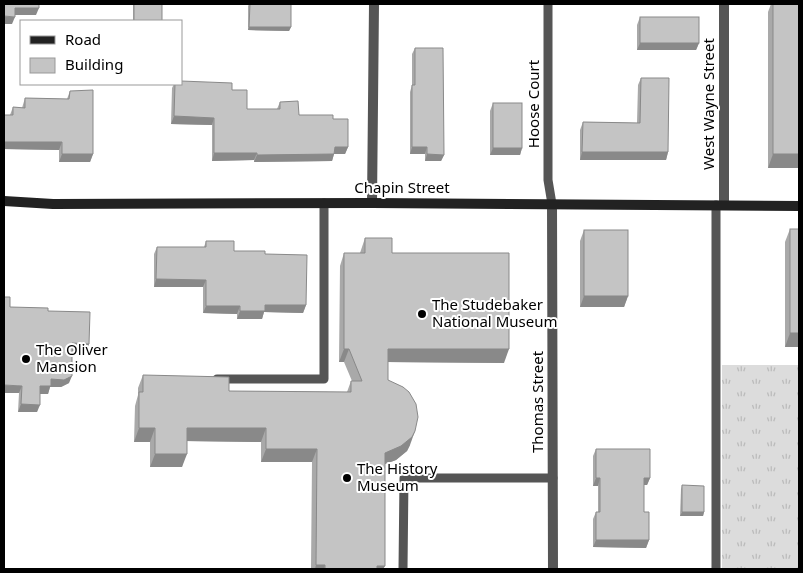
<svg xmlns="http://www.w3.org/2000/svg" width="803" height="573" font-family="'Noto Sans',sans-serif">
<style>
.grass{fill:url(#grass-tufts)}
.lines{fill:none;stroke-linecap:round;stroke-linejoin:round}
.service{stroke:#555;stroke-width:9}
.minor{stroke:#555;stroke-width:10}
.secondary{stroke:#222;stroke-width:10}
.wall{fill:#a9a9a9}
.shaded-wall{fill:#898989}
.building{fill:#c4c4c4;stroke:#898989}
.poi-dot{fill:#000;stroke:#fff;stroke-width:2}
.labels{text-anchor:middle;stroke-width:4;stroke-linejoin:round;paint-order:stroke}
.street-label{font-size:15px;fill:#000;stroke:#fff}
.poi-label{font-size:15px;fill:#000;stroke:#fff;text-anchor:start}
</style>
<defs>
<pattern id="grass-tufts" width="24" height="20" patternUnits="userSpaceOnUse" patternTransform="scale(1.25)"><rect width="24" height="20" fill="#dcdcdc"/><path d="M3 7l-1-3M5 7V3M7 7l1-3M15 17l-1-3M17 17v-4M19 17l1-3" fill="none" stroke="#bbb"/></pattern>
</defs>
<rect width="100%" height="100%" fill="#fff"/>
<!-- grass -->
<rect class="grass" x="722" y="365" width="77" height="204"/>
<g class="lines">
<!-- service -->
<g class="service">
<polyline points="548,4 548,180 552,204"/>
<polyline points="217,379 324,379 324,203"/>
<polyline points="403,569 404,478 553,478"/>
<polyline points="716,569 716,205"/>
</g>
<!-- minor -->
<g class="minor">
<polyline points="372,203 374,4"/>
<polyline points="552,204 553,569"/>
<polyline points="724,205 724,4"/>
</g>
<!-- secondary -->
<polyline class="secondary" points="4,201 53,204 372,203 799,206"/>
</g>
<!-- wall -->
<g class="wall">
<rect x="133" y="4" width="29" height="17"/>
<polygon points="249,4 291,4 291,27 289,31 248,30 248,6"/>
<polygon points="771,4 799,4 799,168 768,168 768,12"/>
<polygon points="640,17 699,43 696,50 637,50 637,25"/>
<polygon points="415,48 444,155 441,161 425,161 425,154 410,154 410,92 412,85 412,54"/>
<polygon points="641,78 668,152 666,160 580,160 580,130 583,122 637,123 638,85"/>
<polygon points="174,84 181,84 232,90 247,109 277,109 280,102 299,115 333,119 348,147 345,154 334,154 332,161 254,162 254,160 212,161 212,125 171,124 172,88"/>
<polygon points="70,91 93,154 90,162 59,162 59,150 4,149 4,115 10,115 13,107 22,108 25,98 67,99"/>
<polygon points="493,103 522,148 520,155 490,155 490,111"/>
<polygon points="790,229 799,347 785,347 785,242"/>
<polygon points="584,230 628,296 624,307 580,307 580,241"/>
<polygon points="365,238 392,253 504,363 388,362 388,380 410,445 407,451 396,460 385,464 385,566 383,569 311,569 312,462 261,462 261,442 187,441 182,467 150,467 150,442 134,442 135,406 138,395 138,388 143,375 229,391 347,392 351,381 352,381 344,362 339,362 340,266 344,253 360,253"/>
<polygon points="206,241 234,251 265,254 306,305 303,313 264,312 262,319 237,319 237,314 203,313 203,287 154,287 154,254 157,247 204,247"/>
<polygon points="10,307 48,311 87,352 72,351 69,383 61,387 50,387 48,394 40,394 37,412 18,412 19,393"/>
<polygon points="596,449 650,478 647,485 644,485 644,512 649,540 646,548 593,547 593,519 596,512 598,512 598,486 593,486 593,456"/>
<polygon points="682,485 704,512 703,516 680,516 681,489"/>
</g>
<!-- shaded-wall -->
<g class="shaded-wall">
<polygon points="15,8 39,8 36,15 12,15"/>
<polygon points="4,16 15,17 12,24 4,24"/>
<polygon points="249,27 291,27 289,31 248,30"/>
<polygon points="640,43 699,43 696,50 637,50"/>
<polygon points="174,116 214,118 212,125 171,124"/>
<polygon points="4,142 62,142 59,150 4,149"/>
<polygon points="335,147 348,147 345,154 334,154 332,161 254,162 257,155"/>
<polygon points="412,147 427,147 425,154 410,154"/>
<polygon points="493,148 522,148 520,155 490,155"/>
<polygon points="582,152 668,152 666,160 580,160"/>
<polygon points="214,153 257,153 254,160 212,161"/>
<polygon points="62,154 93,154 90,162 59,162"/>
<polygon points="427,154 444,155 441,161 425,161"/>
<polygon points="773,154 799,154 799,168 768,168"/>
<polygon points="156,279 206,280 203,287 154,287"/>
<polygon points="584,296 628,296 624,307 580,307"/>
<polygon points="265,305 306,305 303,313 264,312 262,319 237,319 240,311"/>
<polygon points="206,306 240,306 237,314 203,313"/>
<polygon points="790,333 799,333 799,347 785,347"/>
<polygon points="72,343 89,344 87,352 69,351"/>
<polygon points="344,349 349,349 344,362 339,362"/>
<polygon points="388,349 509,349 504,363 383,362"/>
<polygon points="72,376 69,383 61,387 50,387 48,394 37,394 40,386 51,379"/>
<polygon points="4,385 22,386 19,393 4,393"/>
<polygon points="21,404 40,405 37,412 18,412"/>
<polygon points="139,428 155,428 150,442 134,442"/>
<polygon points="187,428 266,428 261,442 182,441"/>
<polygon points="415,431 410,445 407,451 396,460 380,466 385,453"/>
<polygon points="266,449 317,449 312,462 261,462"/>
<polygon points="155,454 187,454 182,467 150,467"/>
<polygon points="596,478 600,478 598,486 593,486"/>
<polygon points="644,478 650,478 647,485 641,485"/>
<polygon points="682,512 704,512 703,516 680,516"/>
<polygon points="596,540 649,540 646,548 593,547"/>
<polygon points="316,565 325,565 324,569 315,569"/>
<polygon points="377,566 385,566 383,569 376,569"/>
</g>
<!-- building -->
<g class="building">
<polygon points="4,4 39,4 39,8 15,8 15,17 4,16"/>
<rect x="134" y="4" width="28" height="17"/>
<polygon points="250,4 291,4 291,27 249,27"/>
<rect x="773" y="4" width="26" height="150"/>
<rect x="640" y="17" width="59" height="26"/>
<polygon points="415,48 443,48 444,155 427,154 427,147 412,147 412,85 415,85"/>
<polygon points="641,78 669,78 668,152 582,152 583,122 640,123"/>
<polygon points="181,81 232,83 232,90 247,90 247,109 280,109 280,102 298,101 299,115 333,115 333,119 348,119 348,147 335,147 334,154 257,155 257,153 214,153 214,118 174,116 175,84 181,84"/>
<polygon points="93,90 93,154 62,154 62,142 4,142 4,115 13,115 13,107 25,108 25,98 69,99 70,91"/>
<rect x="493" y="103" width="29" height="45"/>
<rect x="790" y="229" width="9" height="104"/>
<rect x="584" y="230" width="44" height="66"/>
<polygon points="365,238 392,238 392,253 509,253 509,349 388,349 388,380 403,387 409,392 416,404 418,417 415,431 412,437 401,446 385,453 385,566 377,566 377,569 325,569 325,565 316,565 317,449 266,449 266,428 187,428 187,454 155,454 155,428 139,428 139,392 143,392 143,375 229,377 229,391 351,392 351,381 362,381 349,349 344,349 344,253 365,253"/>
<polygon points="206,241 234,241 234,251 265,251 265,254 307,255 306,305 265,305 265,311 240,311 240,306 206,306 206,280 156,279 157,247 206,247"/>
<polygon points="4,297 10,297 10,307 48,308 48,311 90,312 89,344 72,343 72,376 64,380 51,379 51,386 40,386 40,405 21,404 22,386 4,385"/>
<polygon points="596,449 650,449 650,478 644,478 644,512 649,512 649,540 596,540 596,512 600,512 600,478 596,478"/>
<polygon points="682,485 704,486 704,512 682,512"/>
</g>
<!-- markers -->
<g class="poi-dot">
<circle cx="422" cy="314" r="5"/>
<circle cx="26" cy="359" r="5"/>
<circle cx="347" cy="478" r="5"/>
</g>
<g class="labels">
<!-- street labels -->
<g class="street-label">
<text transform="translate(534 104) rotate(-90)" y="5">Hoose Court</text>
<text transform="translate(709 104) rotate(-90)" y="5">West Wayne Street</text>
<text x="402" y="193">Chapin Street</text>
<text transform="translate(538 402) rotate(-90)" y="5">Thomas Street</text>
</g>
<!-- poi labels -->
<g class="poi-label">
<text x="432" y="310">The Studebaker<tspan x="432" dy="17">National Museum</tspan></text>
<text x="36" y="355">The Oliver<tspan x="36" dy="17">Mansion</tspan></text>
<text x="357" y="474">The History<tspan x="357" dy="17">Museum</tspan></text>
</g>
</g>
<!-- border -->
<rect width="803" height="573" fill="none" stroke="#000000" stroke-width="10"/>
<!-- legend -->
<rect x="20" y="20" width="162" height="65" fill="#ffffff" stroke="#999999"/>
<rect x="30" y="36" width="25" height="8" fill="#222222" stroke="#999999"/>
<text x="65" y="45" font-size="15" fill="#000000">Road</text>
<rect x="30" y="58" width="25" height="15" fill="#c4c4c4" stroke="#999999"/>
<text x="65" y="70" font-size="15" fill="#000000">Building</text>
</svg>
